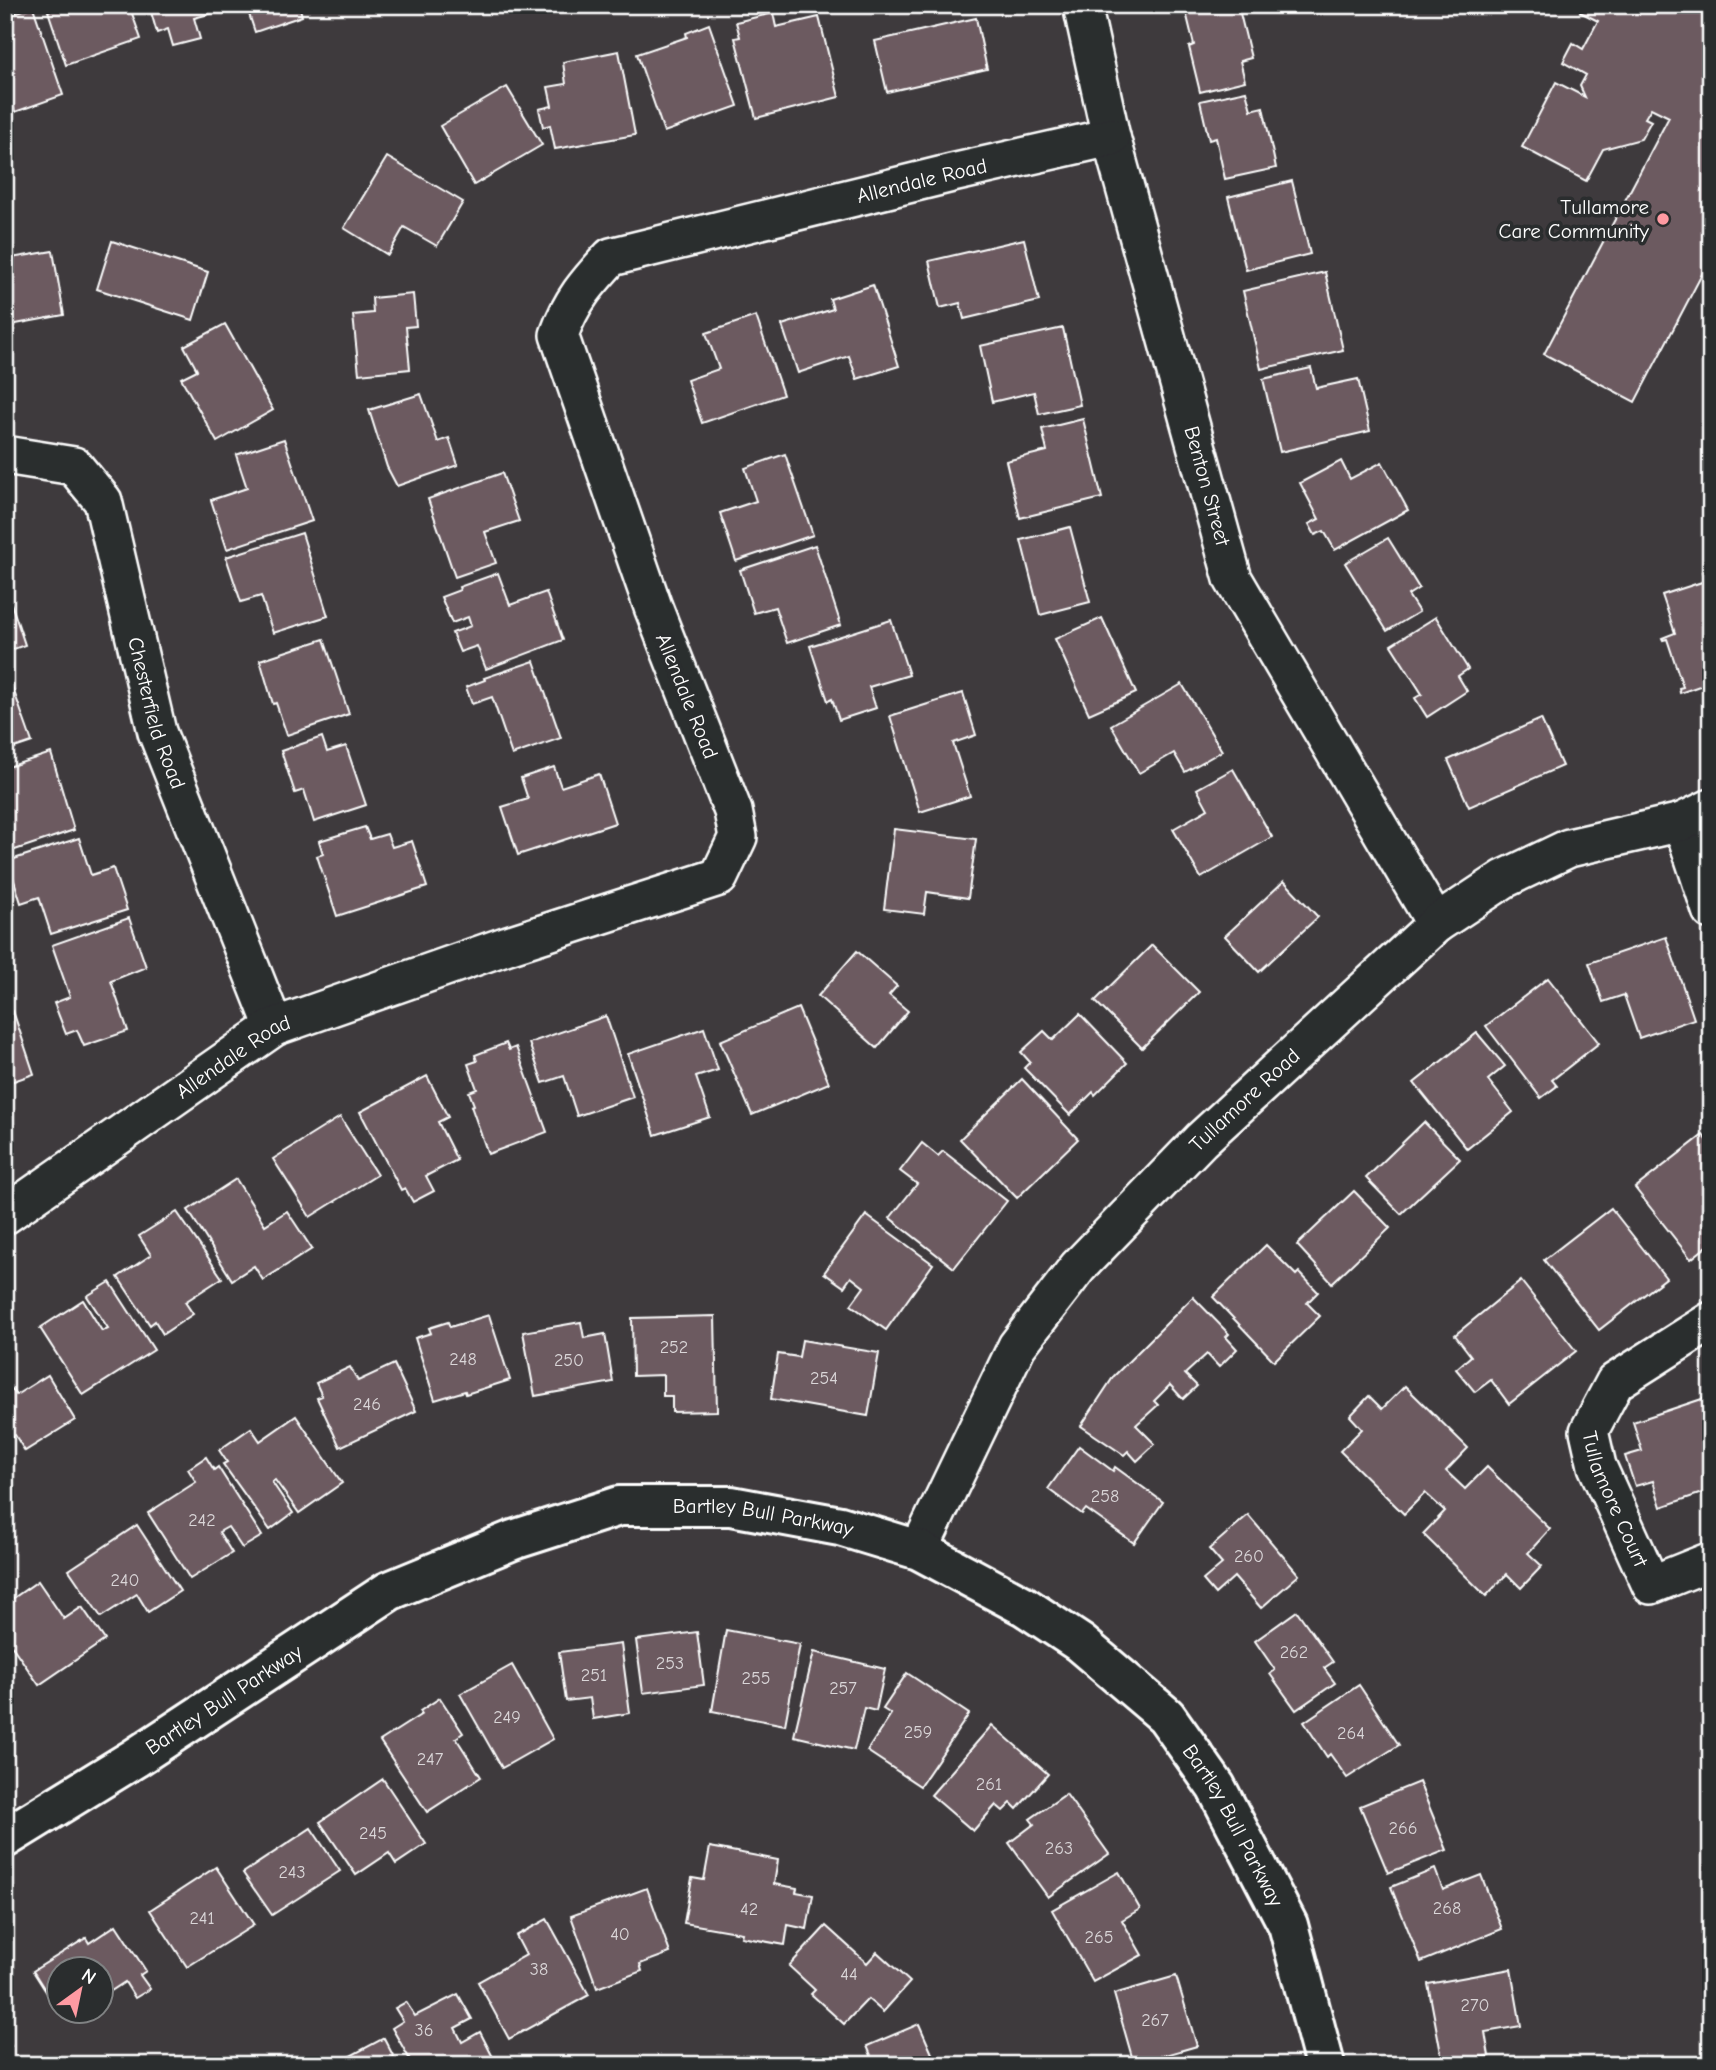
<svg xmlns="http://www.w3.org/2000/svg" width="1716" height="2070" font-family="'Comic Neue',sans-serif">
<style>
.building{fill:#6c5a61;stroke:#fff;stroke-width:2}
.lines{fill:none;stroke-linecap:round;stroke-linejoin:round}
.minor-casing{stroke:#fff;stroke-width:42}
.tertiary-casing{stroke:#fff;stroke-width:44}
.minor{stroke:#2a2d2e;stroke-width:37}
.tertiary{stroke:#2a2d2e;stroke-width:38}
.poi-dot{fill:#ff9aa2;stroke:#2a2d2e;stroke-width:2.5}
.labels{text-anchor:middle;stroke-width:7;stroke-linejoin:round;paint-order:stroke}
.number-label{font-size:18px;fill:#dad6d8}
.street-label{font-size:21px;fill:#fff;stroke:#2a2d2e}
.poi-label{font-size:21px;fill:#fff;stroke:#2a2d2e;text-anchor:end}
</style>
<rect width="100%" height="100%" fill="#3e3a3d"/>
<filter id="ink" filterUnits="userSpaceOnUse"><feTurbulence type="fractalNoise" baseFrequency=".0143" numOctaves="2"/><feDisplacementMap in="SourceGraphic" scale="14" xChannelSelector="R" yChannelSelector="G"/><feConvolveMatrix kernelMatrix="1 2 1 2 8 2 1 2 1" color-interpolation-filters="sRGB"/></filter>
<g filter="url(#ink)">
<!-- building -->
<g class="building">
<polygon points="66,5 129,5 141,39 66,65 48,11"/>
<polygon points="149,5 232,5 232,8 194,18 200,39 173,46 168,29 157,33"/>
<polygon points="246,5 299,5 302,16 255,32"/>
<polygon points="1213,5 1238,5 1251,58 1240,61 1245,81 1200,92 1189,47 1194,45 1186,12"/>
<polygon points="1583,5 1711,5 1711,257 1635,402 1544,354 1669,117 1651,108 1645,118 1651,121 1641,139 1603,149 1586,181 1522,147 1556,82 1585,97 1580,86 1586,75 1563,62 1573,43 1583,49 1598,21 1580,12"/>
<polygon points="33,7 63,95 15,112 5,83 5,16"/>
<polygon points="773,13 776,27 819,17 839,97 756,118 735,38 740,37 736,22"/>
<polygon points="976,18 987,69 887,92 875,41"/>
<polygon points="709,24 738,106 664,132 637,54 687,37 686,33"/>
<polygon points="619,51 635,135 555,149 550,125 543,127 539,109 552,106 548,87 566,84 563,62"/>
<polygon points="507,87 542,145 474,185 440,126"/>
<polygon points="1246,91 1251,110 1263,107 1276,168 1225,179 1216,138 1209,140 1200,101"/>
<polygon points="387,157 463,202 437,246 404,227 388,255 344,228"/>
<polygon points="1292,181 1310,254 1246,270 1228,197"/>
<polygon points="1024,239 1039,301 964,319 960,303 940,308 929,261"/>
<polygon points="112,241 208,272 193,320 97,289"/>
<polygon points="53,251 64,315 5,326 5,259"/>
<polygon points="1325,272 1343,350 1261,369 1243,291"/>
<polygon points="873,285 899,366 857,379 849,356 798,373 782,325 833,309 830,299"/>
<polygon points="413,294 416,326 406,327 410,369 359,374 353,315 373,313 372,298"/>
<polygon points="756,316 783,395 702,423 687,380 719,369 706,333"/>
<polygon points="225,324 273,410 217,442 181,378 197,370 184,346"/>
<polygon points="1063,328 1080,405 1039,414 1034,392 992,402 980,346"/>
<polygon points="1311,368 1316,388 1358,379 1370,431 1280,452 1263,379"/>
<polygon points="421,394 438,442 449,438 458,465 397,486 387,467 369,410"/>
<polygon points="1083,419 1102,498 1020,518 1006,461 1047,451 1042,429"/>
<polygon points="284,439 312,521 227,549 211,500 247,488 236,455"/>
<polygon points="785,454 813,535 736,561 720,513 756,501 745,468"/>
<polygon points="1341,461 1350,479 1382,462 1408,510 1335,550 1324,531 1315,535 1309,524 1319,519 1300,483"/>
<polygon points="502,473 519,521 485,532 496,563 455,577 428,499"/>
<polygon points="1070,527 1090,602 1040,615 1021,540"/>
<polygon points="302,533 328,616 273,633 261,596 241,602 226,557"/>
<polygon points="1388,538 1419,588 1408,595 1419,612 1387,631 1345,563"/>
<polygon points="815,545 841,625 787,643 775,607 754,613 740,570"/>
<polygon points="1711,569 1711,682 1680,693 1679,688 1683,687 1667,639 1663,640 1662,638 1675,633 1662,595 1705,581 1702,572"/>
<polygon points="498,573 510,605 546,592 563,640 486,669 477,646 460,652 452,633 471,626 468,617 452,623 441,597 460,590 459,587"/>
<polygon points="5,585 25,645 5,652"/>
<polygon points="1436,617 1468,669 1458,676 1467,691 1427,717 1415,698 1422,694 1391,645"/>
<polygon points="1102,618 1136,693 1089,714 1055,639"/>
<polygon points="891,620 909,675 869,687 876,708 839,720 832,699 828,701 810,646"/>
<polygon points="324,639 349,714 287,735 276,703 273,704 260,660"/>
<polygon points="534,661 561,738 512,755 492,697 472,704 466,687 485,680 484,678"/>
<polygon points="5,666 32,742 5,751"/>
<polygon points="1182,684 1222,751 1185,772 1174,753 1139,773 1111,725"/>
<polygon points="963,693 976,735 953,743 970,796 920,812 890,716"/>
<polygon points="1541,719 1562,766 1469,807 1448,760"/>
<polygon points="322,737 327,752 346,746 366,805 314,822 304,790 295,793 281,751"/>
<polygon points="51,753 74,830 12,851 10,845 5,847 5,768"/>
<polygon points="554,767 561,787 599,774 615,823 518,855 502,807 528,799 521,778"/>
<polygon points="1233,769 1272,837 1201,878 1173,829 1208,809 1197,789"/>
<polygon points="365,827 370,839 387,834 392,847 412,841 427,887 337,916 317,856 323,854 319,841"/>
<polygon points="894,829 976,839 968,898 927,892 924,914 884,909"/>
<polygon points="79,838 91,875 113,868 127,910 51,934 39,897 21,903 8,861"/>
<polygon points="1284,881 1318,917 1259,972 1225,936"/>
<polygon points="129,918 146,967 111,981 128,1031 84,1046 77,1030 66,1034 54,1003 70,997 52,945"/>
<polygon points="1666,937 1694,1019 1639,1038 1624,995 1603,1002 1589,963"/>
<polygon points="1152,945 1199,992 1142,1048 1095,1001"/>
<polygon points="857,951 897,986 889,995 908,1011 877,1048 818,996"/>
<polygon points="1548,978 1599,1043 1552,1080 1557,1086 1541,1098 1486,1026"/>
<polygon points="798,1008 829,1083 752,1115 720,1041"/>
<polygon points="13,1011 34,1074 5,1084 5,1014"/>
<polygon points="1080,1014 1127,1063 1095,1095 1093,1092 1070,1115 1024,1068 1030,1062 1021,1052 1044,1031 1053,1040"/>
<polygon points="606,1016 633,1097 577,1116 564,1076 543,1083 529,1043"/>
<polygon points="704,1028 718,1070 696,1077 710,1117 655,1135 628,1054"/>
<polygon points="1477,1033 1505,1066 1488,1080 1513,1112 1467,1149 1414,1083"/>
<polygon points="506,1043 509,1050 516,1047 547,1132 488,1154 471,1106 474,1105 469,1092 477,1089 468,1064 477,1061 475,1055"/>
<polygon points="427,1076 448,1117 438,1122 457,1160 426,1176 434,1191 413,1202 405,1188 401,1190 360,1112"/>
<polygon points="1022,1079 1078,1139 1017,1198 960,1139"/>
<polygon points="340,1117 377,1175 310,1217 273,1159"/>
<polygon points="1424,1122 1460,1159 1401,1214 1366,1178"/>
<polygon points="1703,1135 1711,1145 1711,1243 1691,1259 1635,1188"/>
<polygon points="922,1143 938,1156 943,1151 1007,1201 954,1268 890,1218 917,1184 900,1171"/>
<polygon points="236,1179 265,1225 287,1211 312,1249 263,1280 254,1266 232,1280 188,1210"/>
<polygon points="1354,1191 1390,1228 1332,1283 1297,1245"/>
<polygon points="1611,1208 1666,1278 1599,1330 1544,1260"/>
<polygon points="177,1212 222,1278 185,1302 193,1314 163,1334 155,1321 150,1325 118,1277 151,1255 139,1236"/>
<polygon points="866,1215 933,1264 886,1330 851,1305 864,1287 851,1277 844,1287 824,1273"/>
<polygon points="1266,1245 1296,1275 1299,1272 1318,1292 1307,1303 1320,1316 1274,1361 1213,1297"/>
<polygon points="1521,1281 1576,1351 1509,1404 1491,1380 1475,1392 1456,1369 1471,1356 1455,1335"/>
<polygon points="110,1282 154,1350 83,1395 40,1328 83,1300 102,1331 108,1328 87,1296"/>
<polygon points="1193,1297 1229,1334 1226,1337 1237,1349 1219,1367 1207,1354 1185,1374 1197,1386 1183,1399 1170,1385 1154,1401 1158,1405 1136,1425 1155,1444 1137,1461 1128,1451 1124,1455 1081,1426 1114,1376"/>
<polygon points="489,1315 510,1380 466,1394 465,1391 435,1400 415,1338 431,1333 429,1328 448,1322 450,1327"/>
<polygon points="715,1316 717,1411 672,1412 672,1396 663,1396 663,1375 633,1376 632,1318"/>
<polygon points="581,1322 584,1338 605,1334 613,1382 535,1396 523,1332"/>
<polygon points="802,1340 879,1353 868,1416 771,1399 778,1354 799,1357"/>
<polygon points="394,1364 416,1411 340,1447 317,1398 322,1396 316,1383 350,1367 358,1381"/>
<polygon points="48,1375 75,1420 25,1451 15,1435 5,1441 5,1393 12,1389 16,1395"/>
<polygon points="1405,1386 1468,1448 1446,1471 1465,1489 1487,1467 1550,1529 1528,1553 1542,1566 1521,1588 1507,1574 1486,1596 1423,1534 1445,1511 1425,1493 1404,1514 1340,1451 1362,1429 1350,1416 1369,1396 1382,1409"/>
<polygon points="1711,1396 1711,1490 1661,1507 1653,1481 1635,1486 1625,1456 1642,1451 1633,1422"/>
<polygon points="296,1416 342,1483 299,1513 275,1480 272,1482 293,1513 270,1530 223,1464 227,1462 219,1450 251,1428 260,1441"/>
<polygon points="1079,1446 1113,1471 1115,1467 1163,1502 1134,1543 1086,1509 1082,1514 1048,1489"/>
<polygon points="206,1457 214,1470 218,1467 262,1536 242,1548 228,1527 219,1532 232,1553 190,1579 148,1513 196,1482 188,1469"/>
<polygon points="1248,1515 1299,1575 1261,1608 1234,1577 1215,1594 1203,1580 1222,1564 1209,1549"/>
<polygon points="137,1525 180,1591 148,1612 137,1594 101,1617 69,1570"/>
<polygon points="38,1581 64,1619 82,1607 105,1640 39,1685 5,1636 5,1604"/>
<polygon points="1297,1611 1333,1662 1324,1668 1335,1683 1296,1710 1270,1674 1275,1670 1255,1641"/>
<polygon points="726,1630 800,1644 785,1725 712,1711"/>
<polygon points="697,1632 704,1685 643,1693 636,1640"/>
<polygon points="621,1644 630,1713 593,1719 590,1698 566,1701 559,1652"/>
<polygon points="814,1652 885,1669 876,1711 864,1708 854,1750 794,1736"/>
<polygon points="512,1665 553,1739 502,1768 460,1694"/>
<polygon points="907,1673 969,1714 920,1786 867,1751 891,1714 883,1709"/>
<polygon points="1359,1685 1399,1745 1347,1778 1330,1754 1327,1757 1304,1722"/>
<polygon points="440,1698 463,1733 456,1738 481,1777 427,1812 380,1741 422,1714 420,1711"/>
<polygon points="992,1725 1048,1774 1017,1809 1011,1803 1003,1811 996,1805 973,1831 931,1795"/>
<polygon points="383,1779 426,1844 396,1864 389,1853 356,1875 320,1822"/>
<polygon points="1419,1782 1447,1850 1388,1873 1360,1806"/>
<polygon points="1066,1794 1109,1854 1048,1897 1009,1843 1034,1824 1030,1819"/>
<polygon points="311,1828 340,1871 272,1915 243,1873"/>
<polygon points="710,1847 778,1860 774,1884 797,1888 796,1892 813,1895 807,1929 788,1925 785,1945 741,1937 742,1933 684,1923 692,1878 704,1880"/>
<polygon points="216,1867 254,1925 187,1967 150,1910"/>
<polygon points="1435,1869 1443,1890 1481,1875 1502,1929 1421,1962 1391,1887"/>
<polygon points="1119,1872 1140,1909 1122,1920 1142,1955 1093,1982 1052,1910"/>
<polygon points="647,1888 670,1953 640,1964 642,1971 597,1988 571,1916"/>
<polygon points="547,1919 589,1995 509,2039 478,1982 526,1955 516,1936"/>
<polygon points="116,1925 146,1971 140,1975 150,1989 135,1998 125,1982 102,1997 102,1968 60,1968 60,2000 54,2004 33,1971 86,1938 89,1943"/>
<polygon points="826,1926 867,1963 877,1952 910,1982 883,2012 868,1999 844,2024 811,1994 815,1990 789,1966"/>
<polygon points="1511,1969 1521,2026 1485,2032 1489,2056 1443,2064 1428,1984"/>
<polygon points="1176,1976 1197,2046 1134,2064 1114,1994"/>
<polygon points="458,1994 472,2019 455,2028 462,2042 480,2032 497,2065 413,2065 392,2028 403,2021 395,2008 406,2002 415,2016"/>
<polygon points="919,2024 937,2065 875,2065 867,2046"/>
<polygon points="5,2033 11,2046 5,2049"/>
<polygon points="384,2038 398,2065 337,2065 337,2063"/>
</g>
<g class="lines">
<defs>
<g id="minor">
<path id="s1" d="M1082,5L1111,137L1233,579L1436,924"/>
<path id="s2" d="M5,455L74,466L103,501L157,732L274,1027"/>
<polyline points="1682,822 1711,910"/>
<path id="s3" d="M5,1215L274,1027L508,945L719,877L738,837L733,811L653,607L559,335C571,301 587,283 611,257L952,173L1111,137"/>
<path id="s4" d="M1711,1321L1615,1382L1589,1431L1597,1466L1651,1585L1711,1561"/>
<path id="s5" d="M919,1550L1017,1346L1078,1267L1201,1140L1436,924L1504,879L1569,848L1682,822L1711,808"/>
</g>
<g id="tertiary">
<path id="s6" d="M5,1838L135,1758L389,1591L513,1540L619,1506H731L840,1526L919,1550L1024,1606L1080,1643L1166,1716L1216,1787L1288,1925L1325,2065"/>
</g>
</defs>
<!-- minor casing -->
<use href="#minor" class="minor-casing"/>
<!-- tertiary casing -->
<use href="#tertiary" class="tertiary-casing"/>
<!-- minor -->
<use href="#minor" class="minor"/>
<!-- tertiary -->
<use href="#tertiary" class="tertiary"/>
</g>
</g>
<!-- markers -->
<circle class="poi-dot" cx="1663" cy="219" r="7"/>
<g class="labels">
<!-- number labels -->
<g class="number-label">
<text x="674" y="1353">252</text>
<text x="463" y="1365">248</text>
<text x="569" y="1366">250</text>
<text x="824" y="1384">254</text>
<text x="367" y="1410">246</text>
<text x="1105" y="1502">258</text>
<text x="202" y="1526">242</text>
<text x="1249" y="1562">260</text>
<text x="125" y="1586">240</text>
<text x="1294" y="1658">262</text>
<text x="670" y="1669">253</text>
<text x="594" y="1681">251</text>
<text x="756" y="1684">255</text>
<text x="843" y="1694">257</text>
<text x="507" y="1723">249</text>
<text x="918" y="1738">259</text>
<text x="1351" y="1739">264</text>
<text x="430" y="1765">247</text>
<text x="989" y="1790">261</text>
<text x="1403" y="1834">266</text>
<text x="373" y="1839">245</text>
<text x="1059" y="1854">263</text>
<text x="292" y="1878">243</text>
<text x="1447" y="1914">268</text>
<text x="749" y="1915">42</text>
<text x="202" y="1924">241</text>
<text x="620" y="1940">40</text>
<text x="1099" y="1943">265</text>
<text x="539" y="1975">38</text>
<text x="849" y="1980">44</text>
<text x="1475" y="2011">270</text>
<text x="1155" y="2026">267</text>
<text x="424" y="2036">36</text>
</g>
<!-- street labels -->
<g class="street-label">
<text dy="7" stroke="none"><textPath href="#s3" startOffset="1790">Allendale Road</textPath></text>
<text dy="7" stroke="none"><textPath href="#s1" startOffset="497">Benton Street</textPath></text>
<text transform="translate(687 696) rotate(68)" y="7">Allendale Road</text>
<text dy="7" stroke="none"><textPath href="#s2" startOffset="334">Chesterfield Road</textPath></text>
<text dy="7" stroke="none"><textPath href="#s3" startOffset="278">Allendale Road</textPath></text>
<text dy="7" stroke="none"><textPath href="#s5" startOffset="562">Tullamore Road</textPath></text>
<text dy="7" stroke="none"><textPath href="#s4" startOffset="242">Tullamore Court</textPath></text>
<text dy="7" stroke="none"><textPath href="#s6" startOffset="847">Bartley Bull Parkway</textPath></text>
<text dy="7" stroke="none"><textPath href="#s6" startOffset="259">Bartley Bull Parkway</textPath></text>
<text dy="7" stroke="none"><textPath href="#s6" startOffset="1435">Bartley Bull Parkway</textPath></text>
</g>
<!-- poi labels -->
<g class="poi-label">
<text x="1649" y="214">Tullamore<tspan x="1649" dy="24">Care Community</tspan></text>
</g>
</g>
<!-- margin -->
<rect width="1716" height="2070" fill="none" stroke="#2a2d2e" stroke-width="28"/>
<rect x="14" y="14" width="1688" height="2042" fill="none" stroke="#fff" stroke-width="2.5" filter="url(#ink)"/>
<!-- north arrow -->
<g transform="translate(80 1990) rotate(33)"><circle r="33" fill="#2a2d2e" stroke="#7f8182" stroke-width="2"/>
<path d="M0-5L12 26L0 18L-12 26Z" fill="#ff9aa2"/>
<text y="-10" font-size="19" font-weight="bold" text-anchor="middle" fill="#ffffff">N</text>
</g>
</svg>
